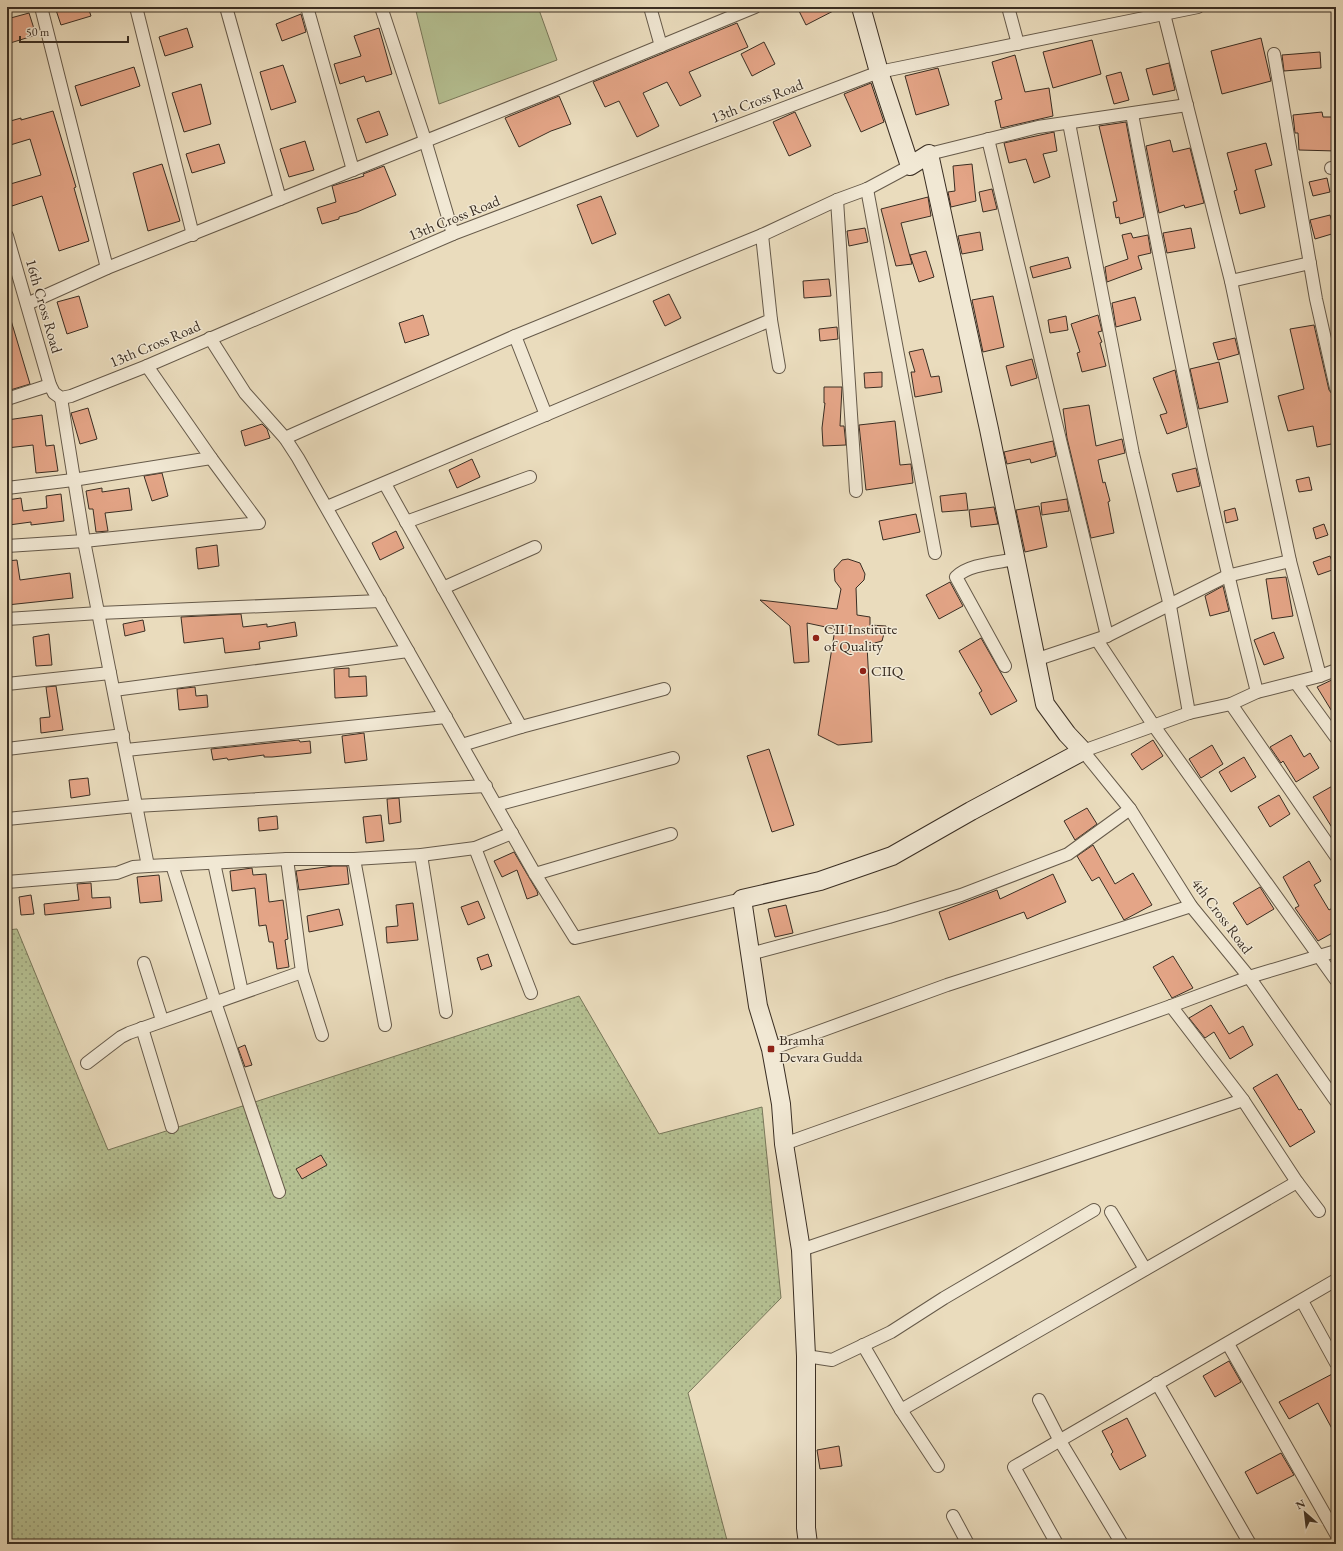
<svg xmlns="http://www.w3.org/2000/svg" width="1343" height="1551" font-family="'EB Garamond',serif">
<style>
.grass{fill:url(#grass-dots);stroke:#78775a}
.park{fill:#b5c092;stroke:#78775a}
.building{fill:#e4a587;stroke:#3a2e23}
.lines{fill:none;stroke-linecap:round;stroke-linejoin:round}
.street-casing{stroke:#665a4a;stroke-width:14}
.secondary-casing{stroke:#3a2e23;stroke-width:20}
.street{stroke:#f1e8d4;stroke-width:12}
.secondary{stroke:#f1e8d4;stroke-width:18}
.poi-dot{fill:#8f2418;stroke:#f1e8d4;stroke-width:1.5}
.labels{text-anchor:middle;stroke-width:3;stroke-linejoin:round;paint-order:stroke}
.street-label{font-size:15px;fill:#3a2e23;stroke:#f1e8d4}
.poi-label{font-size:15px;fill:#3a2e23;stroke:#f1e8d4;text-anchor:start}
</style>
<defs>
<pattern id="grass-dots" width="8" height="8" patternUnits="userSpaceOnUse"><rect width="8" height="8" fill="#b5c092"/><path d="M2 2h.1M6 6h.1" fill="none" stroke="#949c77" stroke-width="1.8" stroke-linecap="round"/></pattern>
</defs>
<rect width="100%" height="100%" fill="#eadcbd"/>
<filter id="stains"><feTurbulence type="fractalNoise" baseFrequency=".005" numOctaves="4"/><feColorMatrix values="0 0 0 0 .2 0 0 0 0 .09 0 0 0 0 .02 0 0 0 .5 -.17"/></filter>
<radialGradient id="worn" r=".72"><stop offset=".6" stop-color="#630" stop-opacity="0"/><stop offset="1" stop-color="#630" stop-opacity=".3"/></radialGradient>
<!-- grass -->
<polygon class="grass" points="17,929 108,1150 579,996 659,1134 762,1107 781,1298 688,1393 728,1544 7,1544 7,930"/>
<!-- park -->
<polygon class="park" points="415,7 538,7 557,60 439,104"/>
<!-- building -->
<g class="building">
<polygon points="55,7 88,7 91,16 61,25"/>
<polygon points="797,7 841,7 806,25"/>
<polygon points="29,13 36,35 7,44 7,19"/>
<polygon points="301,14 306,32 282,41 276,24"/>
<polygon points="737,23 748,47 689,72 701,96 680,106 667,82 643,93 659,126 637,137 619,101 605,107 593,82"/>
<polygon points="187,28 193,47 165,56 159,37"/>
<polygon points="379,28 392,74 366,82 364,76 340,84 334,64 361,56 354,36"/>
<polygon points="1261,38 1271,81 1222,94 1211,51"/>
<polygon points="1092,40 1101,74 1053,88 1043,52"/>
<polygon points="764,42 775,64 752,76 741,54"/>
<polygon points="1320,52 1321,68 1284,71 1282,55"/>
<polygon points="1015,55 1025,92 1049,88 1053,116 1001,128 995,101 1002,99 992,62"/>
<polygon points="1169,63 1175,90 1153,95 1146,69"/>
<polygon points="283,65 296,102 271,110 260,72"/>
<polygon points="134,67 140,86 81,106 75,86"/>
<polygon points="938,68 949,105 916,115 905,76"/>
<polygon points="1121,72 1129,100 1114,104 1106,76"/>
<polygon points="871,83 884,122 861,132 844,94"/>
<polygon points="201,84 211,124 184,132 172,93"/>
<polygon points="559,96 571,124 551,131 519,147 505,118"/>
<polygon points="53,111 76,187 74,188 89,241 59,251 42,196 12,206 7,188 7,185 41,175 30,139 7,146 7,122 21,118 21,120"/>
<polygon points="379,111 388,135 366,143 357,119"/>
<polygon points="795,112 811,146 789,156 773,122"/>
<polygon points="1322,112 1323,117 1336,117 1336,151 1299,150 1298,133 1295,133 1293,115"/>
<polygon points="1126,122 1144,217 1120,224 1119,217 1116,218 1113,202 1117,201 1099,126"/>
<polygon points="1054,132 1057,151 1043,154 1050,177 1034,183 1026,159 1009,163 1004,143"/>
<polygon points="1170,140 1173,152 1190,148 1204,203 1185,208 1184,205 1159,213 1146,146"/>
<polygon points="305,141 314,170 289,177 280,149"/>
<polygon points="1266,143 1272,165 1255,170 1265,207 1240,214 1234,191 1237,190 1227,153"/>
<polygon points="219,144 225,163 192,173 186,154"/>
<polygon points="162,164 180,221 148,231 133,173"/>
<polygon points="972,164 976,201 951,207 948,192 955,191 953,166"/>
<polygon points="384,166 396,195 357,212 339,217 339,219 322,224 317,208 336,202 332,186 364,176 363,174"/>
<polygon points="1327,178 1330,192 1313,196 1309,182"/>
<polygon points="992,189 997,209 983,212 979,192"/>
<polygon points="601,196 616,234 592,244 577,205"/>
<polygon points="928,197 931,216 901,223 912,264 896,266 881,209"/>
<polygon points="1330,215 1335,233 1315,239 1310,220"/>
<polygon points="865,228 868,242 849,246 847,231"/>
<polygon points="1191,228 1195,248 1167,253 1163,233"/>
<polygon points="980,232 983,250 962,254 958,236"/>
<polygon points="1131,233 1133,238 1148,235 1151,253 1138,256 1142,269 1107,282 1105,267 1128,259 1122,235"/>
<polygon points="926,251 934,277 919,282 910,255"/>
<polygon points="1068,257 1071,268 1033,278 1030,267"/>
<polygon points="829,279 831,296 804,298 803,281"/>
<polygon points="669,294 681,318 665,326 653,301"/>
<polygon points="79,296 88,327 67,334 57,302"/>
<polygon points="993,296 1004,347 983,352 972,300"/>
<polygon points="1135,297 1141,320 1116,327 1112,303"/>
<polygon points="423,315 429,335 405,343 399,323"/>
<polygon points="1098,315 1102,331 1098,332 1102,342 1100,343 1106,366 1082,372 1077,353 1080,352 1071,324"/>
<polygon points="1066,316 1068,330 1050,333 1048,320"/>
<polygon points="7,317 10,317 30,384 7,391"/>
<polygon points="1314,325 1329,390 1332,394 1336,411 1336,443 1317,447 1313,426 1288,431 1278,396 1304,389 1290,329"/>
<polygon points="837,327 838,339 820,341 819,329"/>
<polygon points="1235,338 1239,354 1218,360 1213,343"/>
<polygon points="923,349 931,377 939,376 942,392 915,397 911,372 915,372 909,352"/>
<polygon points="1032,359 1037,378 1011,386 1006,366"/>
<polygon points="1219,362 1228,402 1199,409 1190,369"/>
<polygon points="1175,370 1187,427 1167,434 1160,415 1167,413 1153,378"/>
<polygon points="882,372 882,387 865,388 864,373"/>
<polygon points="824,387 842,387 840,426 844,426 846,445 823,446 822,428 825,403 824,403"/>
<polygon points="1089,405 1096,446 1122,439 1125,453 1098,460 1103,483 1105,482 1110,501 1108,502 1114,533 1091,538 1067,438 1063,409"/>
<polygon points="88,408 97,439 80,444 71,413"/>
<polygon points="42,415 46,446 54,445 58,471 36,473 33,445 7,448 7,420"/>
<polygon points="895,421 900,465 911,464 913,483 866,490 859,425"/>
<polygon points="262,424 267,429 270,438 245,446 241,431"/>
<polygon points="1053,441 1056,456 1031,463 1030,459 1007,464 1004,452"/>
<polygon points="472,459 480,477 457,488 449,470"/>
<polygon points="1196,468 1200,486 1177,492 1172,474"/>
<polygon points="162,473 168,496 152,501 144,476"/>
<polygon points="1309,477 1312,490 1299,492 1296,480"/>
<polygon points="102,488 102,492 129,488 132,510 105,513 108,531 96,532 93,509 89,509 86,491"/>
<polygon points="966,493 968,510 942,512 940,496"/>
<polygon points="61,494 64,521 31,525 31,522 9,525 7,500 21,498 23,511 47,508 46,496"/>
<polygon points="1067,499 1069,511 1042,515 1041,503"/>
<polygon points="1039,506 1047,547 1025,552 1016,510"/>
<polygon points="994,507 998,524 971,527 969,510"/>
<polygon points="1235,508 1238,520 1226,523 1224,511"/>
<polygon points="916,514 920,532 883,540 879,521"/>
<polygon points="1324,524 1328,535 1316,539 1313,528"/>
<polygon points="396,531 404,548 380,560 372,543"/>
<polygon points="217,545 219,566 198,569 196,548"/>
<polygon points="1330,556 1335,569 1318,575 1313,562"/>
<polygon points="848,559 860,563 865,574 864,580 856,588 857,615 870,617 870,625 886,626 882,641 867,645 872,742 838,745 818,735 835,629 807,623 809,662 794,663 790,626 760,600 837,609 841,589 835,581 834,569 842,560"/>
<polygon points="17,560 20,580 70,573 73,598 7,605 7,561"/>
<polygon points="1286,577 1293,616 1272,619 1266,579"/>
<polygon points="950,582 963,606 939,619 926,595"/>
<polygon points="1223,586 1229,611 1210,616 1205,596"/>
<polygon points="241,614 243,627 267,624 267,627 295,622 297,636 259,642 260,649 225,653 223,638 184,643 181,617"/>
<polygon points="143,620 145,631 125,636 123,624"/>
<polygon points="1274,632 1284,658 1264,665 1254,640"/>
<polygon points="49,634 52,665 36,666 33,637"/>
<polygon points="981,638 1017,701 991,715 979,693 982,691 959,651"/>
<polygon points="349,668 349,677 366,676 367,696 335,698 334,669"/>
<polygon points="1336,678 1336,718 1317,687"/>
<polygon points="56,686 63,730 41,733 40,718 50,717 46,687"/>
<polygon points="195,687 196,696 207,695 208,707 179,710 177,689"/>
<polygon points="364,733 367,760 345,763 342,736"/>
<polygon points="1291,735 1304,757 1310,753 1319,768 1296,782 1283,761 1281,763 1270,747"/>
<polygon points="299,740 300,742 310,741 311,753 272,757 264,757 264,755 228,760 227,758 213,760 211,749"/>
<polygon points="1153,740 1163,756 1142,770 1131,754"/>
<polygon points="1212,745 1223,764 1201,778 1189,759"/>
<polygon points="769,749 794,825 772,832 747,756"/>
<polygon points="1244,757 1256,777 1231,792 1219,772"/>
<polygon points="88,778 90,795 71,798 69,780"/>
<polygon points="1336,784 1336,834 1313,797"/>
<polygon points="1279,795 1290,814 1270,827 1258,807"/>
<polygon points="399,798 401,822 389,824 387,799"/>
<polygon points="1087,808 1097,824 1075,840 1064,821"/>
<polygon points="381,815 384,841 366,843 363,817"/>
<polygon points="277,816 278,829 259,831 258,818"/>
<polygon points="1093,845 1115,884 1133,873 1152,905 1124,920 1099,877 1092,881 1077,856"/>
<polygon points="514,852 537,891 538,895 527,899 517,870 502,877 494,861"/>
<polygon points="1309,861 1321,881 1314,885 1329,910 1336,906 1336,931 1318,941 1295,908 1299,906 1283,877"/>
<polygon points="333,866 347,866 349,884 299,890 296,871"/>
<polygon points="252,868 253,875 266,874 269,902 283,900 288,939 285,940 289,967 277,969 273,942 269,942 266,925 259,926 255,888 232,891 230,871"/>
<polygon points="1053,874 1066,902 1027,919 1024,912 949,940 939,912 997,890 1000,899"/>
<polygon points="159,875 162,901 140,903 137,877"/>
<polygon points="91,883 92,898 110,897 111,908 45,915 44,904 79,900 77,884"/>
<polygon points="1260,887 1274,909 1247,925 1233,903"/>
<polygon points="31,895 34,914 21,915 19,897"/>
<polygon points="478,901 485,918 468,925 461,907"/>
<polygon points="413,903 418,940 387,943 386,927 398,926 396,905"/>
<polygon points="786,905 793,933 775,937 768,909"/>
<polygon points="339,909 343,925 309,932 307,916"/>
<polygon points="488,954 492,966 481,970 477,958"/>
<polygon points="1173,956 1193,988 1172,998 1153,967"/>
<polygon points="1211,1005 1229,1034 1243,1026 1253,1045 1230,1059 1214,1032 1205,1038 1189,1018"/>
<polygon points="245,1045 252,1065 245,1067 238,1048"/>
<polygon points="1277,1074 1299,1110 1301,1109 1315,1132 1290,1147 1253,1088"/>
<polygon points="321,1155 327,1165 302,1179 296,1169"/>
<polygon points="1229,1361 1241,1382 1215,1397 1203,1376"/>
<polygon points="1336,1372 1336,1436 1318,1403 1289,1419 1279,1402"/>
<polygon points="1127,1418 1146,1456 1120,1470 1111,1454 1113,1452 1102,1431"/>
<polygon points="839,1446 842,1466 820,1469 817,1450"/>
<polygon points="1281,1453 1294,1475 1257,1494 1245,1472"/>
</g>
<g class="lines">
<defs>
<g id="street">
<polyline points="41,7 107,268"/>
<polyline points="136,7 193,235"/>
<polyline points="226,7 280,199"/>
<polyline points="307,7 353,170"/>
<polyline points="381,7 425,140 453,234"/>
<polyline points="650,7 661,46"/>
<polyline points="1008,7 1018,44"/>
<polyline points="1164,14 1231,281 1290,561 1320,676 1257,692 1231,704 1189,713 1083,751 1130,809 1191,906 1249,977 1336,1101"/>
<polyline points="1274,54 1316,299 1336,388"/>
<path d="M1132,114C1169,308 1208,501 1257,692"/>
<polyline points="1069,123 1133,454 1170,606 1189,713"/>
<polyline points="988,139 1107,636"/>
<polyline points="929,154 1038,127 1187,105"/>
<polyline points="1331,168 1336,168"/>
<polyline points="867,189 935,553"/>
<polyline points="837,200 856,491"/>
<polyline points="7,236 50,385 54,393 61,398 71,396 147,366 453,234 879,72 1198,7"/>
<polyline points="1231,281 1310,263"/>
<polyline points="27,304 107,268 556,89 755,7"/>
<polyline points="771,320 779,367"/>
<polyline points="515,336 546,415"/>
<polyline points="210,338 245,393 285,438 298,458 535,874 575,938 742,899"/>
<polyline points="61,398 84,541 148,866 287,859 354,859 421,855 475,848 512,833"/>
<polyline points="7,399 50,385"/>
<polyline points="285,438 515,336 762,235 837,200 867,189 910,166"/>
<polyline points="385,484 521,727"/>
<polyline points="7,488 73,480 211,458 147,366"/>
<polyline points="327,507 771,320 762,235"/>
<polyline points="406,522 530,477"/>
<polyline points="7,546 84,541 259,523 211,458"/>
<polyline points="443,588 535,547"/>
<polyline points="7,619 99,613 380,601"/>
<polyline points="1097,640 1154,726 1336,980"/>
<polyline points="1035,660 1107,636 1227,576 1290,561"/>
<path d="M1005,666L956,577C969,564 997,563 1015,559"/>
<polyline points="1320,676 1336,670"/>
<polyline points="1296,683 1336,738"/>
<polyline points="7,684 110,673"/>
<polyline points="114,690 408,651"/>
<polyline points="1231,704 1336,856"/>
<polyline points="462,745 521,727 664,689"/>
<polyline points="7,749 123,735"/>
<polyline points="126,750 446,717"/>
<polyline points="496,805 673,758"/>
<polyline points="7,819 136,806 486,786"/>
<polyline points="475,848 531,993"/>
<polyline points="421,855 446,1012"/>
<polyline points="354,859 385,1025"/>
<polyline points="214,863 242,992"/>
<polyline points="172,865 215,1002 279,1192"/>
<polyline points="535,874 671,834"/>
<polyline points="7,882 117,873 133,867 148,866"/>
<polyline points="750,954 889,917 961,895 1068,854 1130,809"/>
<polyline points="144,963 162,1020"/>
<polyline points="302,972 322,1035"/>
<polyline points="142,1028 172,1127"/>
<polyline points="771,1049 947,985 1191,906"/>
<polyline points="87,1063 121,1037 129,1033 302,972 287,859"/>
<polyline points="1243,1100 1297,1182 1319,1211"/>
<polyline points="784,1144 1171,1006 1249,977 1336,951"/>
<polyline points="1111,1212 1145,1269"/>
<polyline points="801,1250 1243,1100 1171,1006"/>
<polyline points="1302,1301 1336,1363"/>
<polyline points="1228,1344 1336,1534"/>
<polyline points="863,1345 901,1410 938,1466"/>
<polyline points="806,1356 832,1360 891,1332 944,1298 1094,1210"/>
<polyline points="1157,1383 1250,1544"/>
<polyline points="1039,1400 1060,1441 1122,1544"/>
<polyline points="901,1410 1297,1182"/>
<polyline points="953,1516 968,1544"/>
<polyline points="1057,1544 1014,1467 1336,1280"/>
</g>
<polyline id="secondary" points="808,1544 806,1528 806,1356 801,1250 784,1144 781,1104 771,1049 758,1006 742,899 820,881 892,856 971,811 1083,751 1067,734 1045,704 989,429 929,154 910,166 879,72 861,7"/>
</defs>
<!-- street casing -->
<use href="#street" class="street-casing"/>
<!-- secondary casing -->
<use href="#secondary" class="secondary-casing"/>
<!-- street -->
<use href="#street" class="street"/>
<!-- secondary -->
<use href="#secondary" class="secondary"/>
</g>
<!-- markers -->
<g class="poi-dot">
<circle cx="816" cy="638" r="4"/>
<circle cx="863" cy="671" r="4"/>
<rect x="767" y="1045" width="8" height="8" rx="2"/>
</g>
<g class="labels">
<!-- street labels -->
<g class="street-label">
<text transform="translate(757 101) rotate(-21)" y="5">13th Cross Road</text>
<text transform="translate(454 218) rotate(-22)" y="5">13th Cross Road</text>
<text transform="translate(44 306) rotate(74)" y="5">16th Cross Road</text>
<text transform="translate(155 344) rotate(-23)" y="5">13th Cross Road</text>
<text transform="translate(1222 916) rotate(53)" y="5">4th Cross Road</text>
</g>
<!-- poi labels -->
<g class="poi-label">
<text x="824" y="634">CII Institute<tspan x="824" dy="17">of Quality</tspan></text>
<text x="871" y="676">CIIQ</text>
<text x="779" y="1045">Bramha<tspan x="779" dy="17">Devara Gudda</tspan></text>
</g>
</g>
<!-- margin -->
<rect width="1343" height="1551" fill="none" stroke="#eadcbd" stroke-width="24"/>
<rect x="8" y="8" width="1327" height="1535" fill="none" stroke="#3a2e23" stroke-width="2"/>
<rect x="12" y="12" width="1319" height="1527" fill="none" stroke="#3a2e23"/>
<!-- north arrow -->
<g transform="translate(1305 1513) rotate(332)" stroke="#f1e8d4" stroke-width="3" paint-order="stroke">
<path d="M0-3L7 15L0 10L-7 15Z" fill="#3a2e23"/>
<text y="-6" font-size="11" font-weight="bold" text-anchor="middle" fill="#3a2e23">N</text>
</g>
<!-- scale -->
<path d="M20 36v6h108v-6" fill="none" stroke="#3a2e23" stroke-width="2"/>
<text x="26" y="36" font-size="12" fill="#3a2e23" stroke="#f1e8d4" stroke-width="3" paint-order="stroke">50 m</text>
<rect width="100%" height="100%" filter="url(#stains)"/>
<rect width="100%" height="100%" fill="url(#worn)"/>
</svg>
